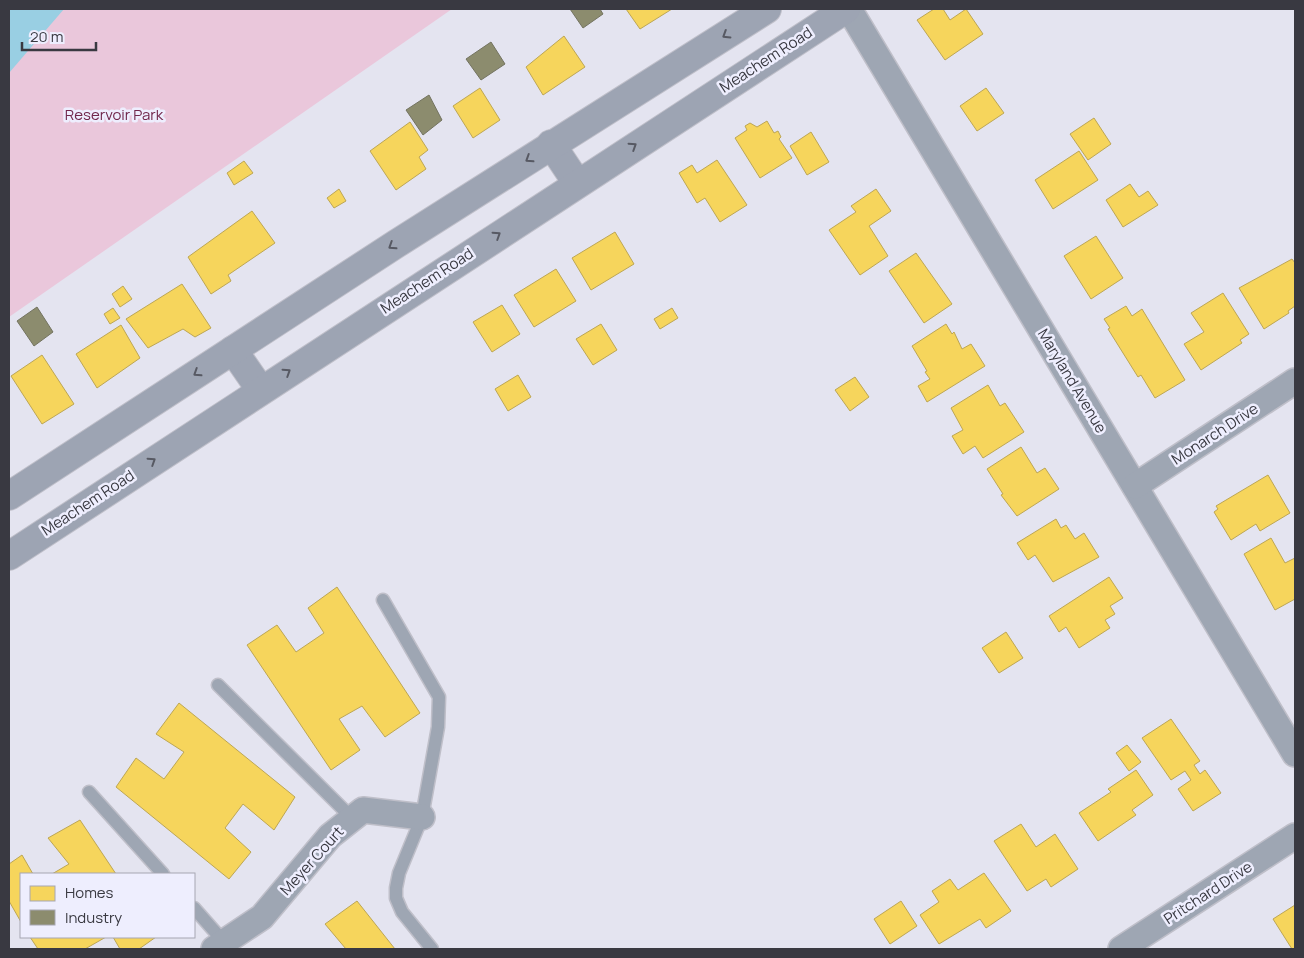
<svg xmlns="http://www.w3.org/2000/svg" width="1304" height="958" font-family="Manrope,sans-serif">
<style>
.green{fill:#eac7db}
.water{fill:#99cfe3}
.homes{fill:#f6d55c;stroke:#bda654}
.industry{fill:#8c8c6e;stroke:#737360}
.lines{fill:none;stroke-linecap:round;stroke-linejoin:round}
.lane-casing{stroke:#bfbfc9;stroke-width:15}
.street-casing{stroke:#bfbfc9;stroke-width:28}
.secondary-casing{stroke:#bfbfc9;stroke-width:30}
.lane{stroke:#9ea6b3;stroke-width:12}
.street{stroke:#9ea6b3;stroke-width:25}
.secondary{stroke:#9da4b3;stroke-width:28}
.oneway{stroke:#575963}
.labels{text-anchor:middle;stroke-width:5;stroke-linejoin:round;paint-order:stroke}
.street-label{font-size:15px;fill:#393941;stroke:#eeeefe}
.park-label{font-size:15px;fill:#71274c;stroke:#eeeefe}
</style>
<rect width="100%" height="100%" fill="#e4e4f0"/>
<!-- green -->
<polygon class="green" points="9,9 452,9 9,317"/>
<!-- water -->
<polygon class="water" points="9,9 64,9 9,73"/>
<!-- homes -->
<g class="homes">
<polygon points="626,9 672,9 640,29"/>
<polygon points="934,9 943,9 950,20 966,9 983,34 945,60 917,20"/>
<polygon points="564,36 585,67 543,95 526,67"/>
<polygon points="480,88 500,120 473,138 453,106"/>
<polygon points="986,88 1004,113 977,131 960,106"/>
<polygon points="1094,118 1111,144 1088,160 1070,134"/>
<polygon points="767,121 774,133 778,131 781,137 779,139 792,158 760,178 735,138 747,130 745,126 750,123 757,127"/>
<polygon points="410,122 428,150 419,157 426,169 396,190 370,151"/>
<polygon points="811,132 829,162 807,175 790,146"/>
<polygon points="1079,151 1098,180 1053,209 1035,180"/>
<polygon points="717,160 747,205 720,222 705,198 697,203 679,173 692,165 697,173"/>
<polygon points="244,161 253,173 234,185 227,173"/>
<polygon points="1130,184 1139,197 1148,191 1158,205 1123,227 1106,200"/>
<polygon points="339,189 346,201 334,208 327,198"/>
<polygon points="876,189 891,211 869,226 888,256 860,275 829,230 856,212 851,206"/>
<polygon points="252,211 275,243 228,275 231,281 211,294 188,257"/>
<polygon points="615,232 634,264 591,290 572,258"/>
<polygon points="1096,236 1123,278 1091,299 1064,256"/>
<polygon points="916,253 952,304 924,323 889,271"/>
<polygon points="1292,259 1295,263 1295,306 1288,311 1289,313 1264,329 1239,288"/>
<polygon points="556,269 576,301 534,327 514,295"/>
<polygon points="182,284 211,328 195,337 183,329 148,348 126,319"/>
<polygon points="123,286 132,299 120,307 112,294"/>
<polygon points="1223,293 1249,334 1240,340 1242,343 1201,370 1184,344 1204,332 1191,313"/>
<polygon points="502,305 520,334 492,352 473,322"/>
<polygon points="1126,306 1132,316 1142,309 1185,380 1155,398 1141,375 1138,377 1108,329 1110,328 1104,319"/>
<polygon points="113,308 120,318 110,324 104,314"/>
<polygon points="672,308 678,318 660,329 654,319"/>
<polygon points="601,324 617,350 593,365 576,339"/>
<polygon points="946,324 952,334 954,332 962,349 971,344 985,366 927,402 918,386 930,379 925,372 927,371 912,346"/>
<polygon points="121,325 140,358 97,388 76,354"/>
<polygon points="42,355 74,404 42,424 11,376"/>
<polygon points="518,375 531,397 508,411 495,389"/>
<polygon points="855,377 869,397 850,411 835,390"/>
<polygon points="988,385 1000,406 1005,403 1024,432 983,458 975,446 963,454 952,436 963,430 951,408"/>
<polygon points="1021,447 1037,473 1045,468 1059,489 1017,516 1001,495 1003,494 987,469"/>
<polygon points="1268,475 1290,513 1260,531 1256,524 1231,540 1214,512 1218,509 1216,506"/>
<polygon points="1056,519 1061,528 1066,525 1075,539 1084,533 1099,557 1053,582 1035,555 1028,560 1017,543"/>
<polygon points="1271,538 1285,563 1295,558 1295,599 1275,610 1244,554"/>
<polygon points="1109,577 1123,598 1110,606 1115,614 1105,620 1110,628 1079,648 1066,627 1059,632 1049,616"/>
<polygon points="337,587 420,713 385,737 362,706 339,719 360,750 331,770 247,645 277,625 296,652 324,633 308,608"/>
<polygon points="1006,632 1023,658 999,673 982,648"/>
<polygon points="179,703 295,797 274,830 243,804 225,828 251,852 229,879 116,787 136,758 164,779 184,752 156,734"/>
<polygon points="1171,719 1200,761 1194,765 1200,774 1205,770 1221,793 1193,811 1178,789 1191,780 1185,771 1171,780 1142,738"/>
<polygon points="1127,745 1141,762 1129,771 1116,753"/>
<polygon points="1136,770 1153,795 1132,810 1136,815 1098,841 1079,813 1111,792 1108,789"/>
<polygon points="80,820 116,874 52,874 69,864 48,838"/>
<polygon points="1021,824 1036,847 1055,834 1078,869 1051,887 1046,879 1027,891 994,841"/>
<polygon points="22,855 33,874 21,874 21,922 9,901 9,864"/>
<polygon points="984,873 1011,911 986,928 980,919 939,944 920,915 939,902 932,891 950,879 958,890"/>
<polygon points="357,901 395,949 346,949 325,924"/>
<polygon points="901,901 917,926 890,944 874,919"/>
<polygon points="1295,905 1295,949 1292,949 1273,919"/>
<polygon points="30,937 106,937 85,949 38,949"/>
<polygon points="113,937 156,937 139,949 120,949"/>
</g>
<!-- industry -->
<g class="industry">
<polygon points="570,9 600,9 603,14 583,28"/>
<polygon points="491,42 505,64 481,80 466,59"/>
<polygon points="429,95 442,120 423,135 406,110"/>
<polygon points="37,307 53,332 34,346 17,321"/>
</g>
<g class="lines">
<defs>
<g id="lane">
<polyline points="383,600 439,697 438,727 422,817 399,873 396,888 396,898 402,912 432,949"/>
<polyline points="218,685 352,818"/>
<polyline points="89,792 163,874"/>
<polyline points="194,908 224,942"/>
</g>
<g id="street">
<polyline points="849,9 1295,754"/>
<polyline points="1135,486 1295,381"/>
<polyline points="214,949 262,917 330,836 363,810 422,817"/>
<polyline points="1121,949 1295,836"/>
</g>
<g id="secondary">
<polyline points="551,144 577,183"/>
<polyline points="233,350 260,389"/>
<polyline points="9,496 396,244 767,9"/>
<polyline points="9,556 846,9"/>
</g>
</defs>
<!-- lane casing -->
<use href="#lane" class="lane-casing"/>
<!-- street casing -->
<use href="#street" class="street-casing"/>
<!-- secondary casing -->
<use href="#secondary" class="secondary-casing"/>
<!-- lane -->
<use href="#lane" class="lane"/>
<!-- street -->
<use href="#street" class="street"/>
<!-- secondary -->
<use href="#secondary" class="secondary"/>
</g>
<!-- one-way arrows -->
<defs><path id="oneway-chevron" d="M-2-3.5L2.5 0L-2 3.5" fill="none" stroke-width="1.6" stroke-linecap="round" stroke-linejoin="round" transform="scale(1.25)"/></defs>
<g class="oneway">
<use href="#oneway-chevron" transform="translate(726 35) rotate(148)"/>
<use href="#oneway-chevron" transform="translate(633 146) rotate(-33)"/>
<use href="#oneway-chevron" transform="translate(529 159) rotate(147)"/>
<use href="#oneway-chevron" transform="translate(497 235) rotate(-33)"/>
<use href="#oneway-chevron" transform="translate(392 246) rotate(147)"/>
<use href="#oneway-chevron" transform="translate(287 372) rotate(-33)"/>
<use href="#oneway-chevron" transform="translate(197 373) rotate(147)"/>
<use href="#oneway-chevron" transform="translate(152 461) rotate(-33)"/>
</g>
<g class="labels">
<!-- street labels -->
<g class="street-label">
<text transform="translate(766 60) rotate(-33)" y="5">Meachem Road</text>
<text transform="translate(427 281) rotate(-33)" y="5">Meachem Road</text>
<text transform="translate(1072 381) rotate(59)" y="5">Maryland Avenue</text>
<text transform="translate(1215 434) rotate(-33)" y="5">Monarch Drive</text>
<text transform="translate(88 503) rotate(-33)" y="5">Meachem Road</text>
<text transform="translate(312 861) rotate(-48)" y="5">Meyer Court</text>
<text transform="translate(1208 893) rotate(-33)" y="5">Pritchard Drive</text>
</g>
<!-- park labels -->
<g class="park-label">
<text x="114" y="120">Reservoir Park</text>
</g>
</g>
<!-- border -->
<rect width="1304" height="958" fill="none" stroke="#393941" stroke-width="20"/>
<!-- legend -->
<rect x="20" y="873" width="175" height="65" fill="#eeeefe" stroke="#a6a6b2"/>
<rect x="30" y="886" width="25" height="15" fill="#f6d55c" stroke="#a6a6b2"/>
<text x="65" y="898" font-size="15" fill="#393941">Homes</text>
<rect x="30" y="910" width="25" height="15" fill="#8c8c6e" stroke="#a6a6b2"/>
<text x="65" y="923" font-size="15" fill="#393941">Industry</text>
<!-- scale -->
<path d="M22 42v8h74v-8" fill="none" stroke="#393941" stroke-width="2.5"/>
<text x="30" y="42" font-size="15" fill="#393941" stroke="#eeeefe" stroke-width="4" paint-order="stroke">20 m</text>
</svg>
